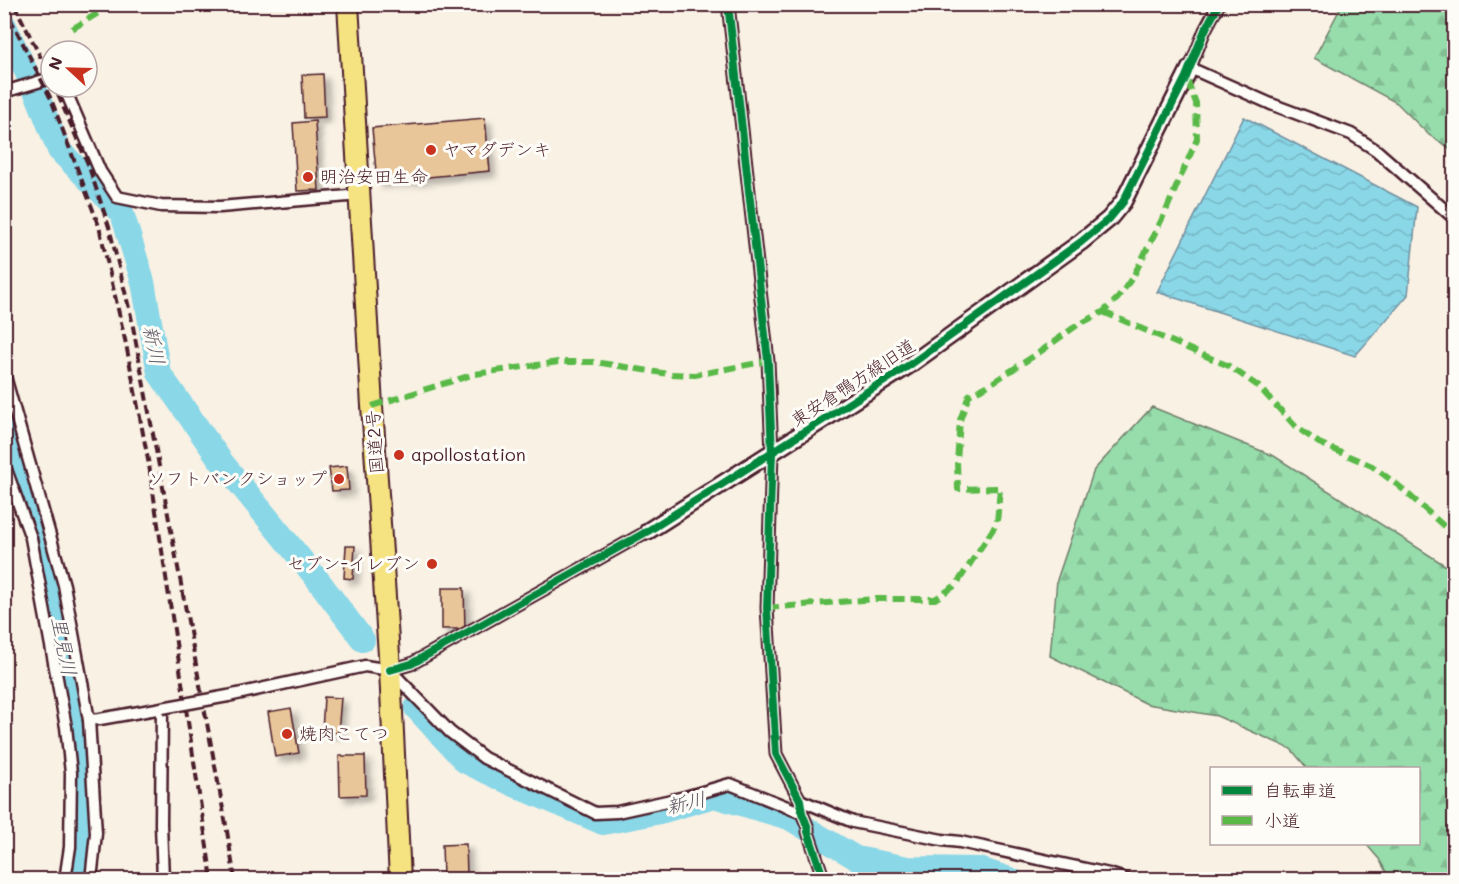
<svg xmlns="http://www.w3.org/2000/svg" width="1459" height="884" font-family="Mali,'Klee One',sans-serif">
<style>
.forest{fill:url(#forest-firs);stroke:#707e6b;stroke-width:1.5}
.water{fill:url(#water-waves);stroke:#708d9c;stroke-width:1.5}
.lines{fill:none;stroke-linecap:round;stroke-linejoin:round}
.river{stroke:#89d7e7;stroke-width:24}
.building{fill:#e9c59a;stroke:#4a1f2b;stroke-width:1.5;filter:url(#shadow)}
.street-casing{stroke:#4a1f2b;stroke-width:15}
.secondary-casing{stroke:#4a1f2b;stroke-width:20}
.highway-casing{stroke:#4a1f2b;stroke-width:24}
.street{stroke:#fdfcf7;stroke-width:10}
.secondary{stroke:#fdfcf7;stroke-width:15}
.highway{stroke:#f5e382;stroke-width:20}
.rail{stroke:#4a1f2b;stroke-width:4;stroke-dasharray:9 4.5;stroke-linecap:butt}
.street-bridge-casing{stroke:#4a1f2b;stroke-width:15;stroke-linecap:butt}
.street-bridge{stroke:#fdfcf7;stroke-width:10}
.quiet{stroke:#58b947;stroke-width:6;stroke-dasharray:12 6;stroke-linecap:butt}
.cycleway-casing{stroke:#fdfcf7;stroke-width:11}
.cycleway{stroke:#00873e;stroke-width:8}
.poi-dot{fill:#c8321e;stroke:#fdfcf7;stroke-width:2}
.labels{text-anchor:middle;stroke-width:6;stroke-linejoin:round;paint-order:stroke}
.poi-label{font-size:18px;fill:#4a1f2b;stroke:#fdfcf7;text-anchor:start}
.street-label{font-size:18px;fill:#4a1f2b;stroke:#fdfcf7}
.water-label{font-size:20px;font-style:italic;fill:#5d5663;stroke:#fdfcf7}
</style>
<defs>
<pattern id="forest-firs" width="22" height="20" patternUnits="userSpaceOnUse" patternTransform="scale(1.5)"><rect width="22" height="20" fill="#96ddab"/><path d="M5 1l3.5 6h-7zM16 11l3.5 6h-7z" fill="#83bd93"/></pattern>
<pattern id="water-waves" width="16" height="10" patternUnits="userSpaceOnUse" patternTransform="scale(1.5)"><rect width="16" height="10" fill="#89d7e7"/><path d="M0 5q4-4 8 0t8 0" fill="none" stroke="#78b8c6"/></pattern>
<filter id="shadow"><feDropShadow dx="5.5" dy="5.5" stdDeviation="3" flood-color="#0004"/></filter>
</defs>
<rect width="100%" height="100%" fill="#f9f1e4"/>
<filter id="ink" filterUnits="userSpaceOnUse"><feTurbulence type="fractalNoise" baseFrequency=".0167" numOctaves="2"/><feDisplacementMap in="SourceGraphic" scale="12" xChannelSelector="R" yChannelSelector="G"/><feConvolveMatrix kernelMatrix="1 2 1 2 8 2 1 2 1" color-interpolation-filters="sRGB"/></filter>
<g filter="url(#ink)">
<!-- forest -->
<g class="forest">
<polygon points="1342,5 1454,5 1454,151 1429,135 1397,103 1314,58"/>
<polygon points="1152,407 1274,456 1454,571 1454,879 1390,879 1379,859 1366,844 1418,844 1418,768 1307,768 1291,749 1217,716 1147,704 1050,656 1057,580 1094,470"/>
</g>
<!-- water -->
<polygon class="water" points="1244,117 1417,207 1408,295 1355,356 1157,292"/>
<g class="lines">
<!-- river -->
<g class="river">
<polyline points="4,24 38,97 59,150 122,213 143,282 159,373 221,461 318,580 363,640"/>
<polyline points="4,418 41,530 70,677 85,806 81,880"/>
<polyline points="416,708 466,762 512,784 603,823 660,812 714,796 789,818 856,858 908,868 979,869 1012,880"/>
</g>
</g>
<!-- building -->
<g class="building">
<polygon points="323,74 325,117 304,118 302,75"/>
<polygon points="485,118 490,171 377,182 372,128"/>
<polygon points="315,121 319,190 297,191 293,123"/>
<polygon points="347,466 349,490 332,491 329,468"/>
<polygon points="346,546 355,546 353,579 344,578"/>
<polygon points="442,588 464,588 465,629 442,629"/>
<polygon points="324,697 341,698 338,733 322,732"/>
<polygon points="291,708 299,753 275,757 268,712"/>
<polygon points="339,756 365,756 366,795 340,796"/>
<polygon points="466,844 467,874 443,875 442,845"/>
</g>
<g class="lines">
<defs>
<g id="street">
<polyline points="728,4 768,361 772,453 767,608 776,754 800,800 802,813 808,828 808,832 824,880"/>
<polyline points="1219,4 1205,30 1190,68 1271,104 1351,134 1376,150 1454,218"/>
<polyline points="64,87 100,171 117,197 161,206 220,207 360,195"/>
<polyline points="4,92 51,78"/>
<polyline points="4,373 64,585 89,720 96,833 91,880"/>
<polyline points="4,464 31,538 66,727 71,773 70,847 65,880"/>
<polyline points="390,670 411,664 648,531"/>
<polyline points="228,696 365,666 390,670 450,732 484,758 595,813 617,812 685,797 730,784 802,813"/>
<polyline points="89,720 100,719 162,708 161,824 163,880"/>
<polyline points="800,800 853,822 942,840 960,842 1109,874 1128,880"/>
</g>
<polyline id="secondary" points="648,531 911,364 1081,242 1109,219 1123,202 1190,68"/>
<polyline id="highway" points="348,4 372,406 390,670 400,880"/>
</defs>
<!-- street casing -->
<use href="#street" class="street-casing"/>
<!-- secondary casing -->
<use href="#secondary" class="secondary-casing"/>
<!-- highway casing -->
<use href="#highway" class="highway-casing"/>
<!-- street -->
<use href="#street" class="street"/>
<!-- secondary -->
<use href="#secondary" class="secondary"/>
<!-- highway -->
<use href="#highway" class="highway"/>
<!-- rail -->
<g class="rail">
<polyline points="14,4 41,58"/>
<polyline points="4,6 51,99 99,226 126,344 149,465 212,880"/>
<polyline points="58,95 88,164 109,227 131,316 226,825 235,880"/>
</g>
<defs>
<polyline id="street-bridge" points="162,708 228,696"/>
</defs>
<!-- street-bridge casing -->
<use href="#street-bridge" class="street-bridge-casing"/>
<!-- street-bridge -->
<use href="#street-bridge" class="street-bridge"/>
<!-- quiet -->
<g class="quiet">
<polyline points="72,29 113,4"/>
<polyline points="1103,312 1229,366 1258,386 1296,427 1319,443 1372,466 1399,486 1454,535"/>
<polyline points="372,406 475,374 558,362 595,362 668,374 695,375 768,361"/>
<polyline points="767,608 875,599 935,599 956,585 997,523 1000,488 958,489 957,462 960,420 969,395 987,386 1037,354 1076,326 1103,312 1118,298 1134,275 1165,213 1197,139 1196,103 1186,77"/>
</g>
<defs>
<g id="cycleway">
<polyline points="728,4 768,361 772,453 767,608 776,754 800,800 802,813 808,828 808,832 824,880"/>
<polyline points="390,670 411,664 648,531 911,364 1081,242 1109,219 1123,202 1186,77 1205,30 1219,4"/>
</g>
</defs>
<!-- cycleway casing -->
<use href="#cycleway" class="cycleway-casing"/>
<!-- cycleway -->
<use href="#cycleway" class="cycleway"/>
</g>
</g>
<!-- markers -->
<g class="poi-dot">
<circle cx="431" cy="150" r="6"/>
<circle cx="308" cy="177" r="6"/>
<circle cx="399" cy="455" r="6"/>
<circle cx="339" cy="479" r="6"/>
<circle cx="432" cy="564" r="6"/>
<circle cx="287" cy="734" r="6"/>
</g>
<g class="labels">
<!-- poi labels -->
<g class="poi-label">
<text x="443" y="156">ヤマダデンキ</text>
<text x="320" y="183">明治安田生命</text>
<text x="411" y="461">apollostation</text>
<text x="327" y="485" text-anchor="end">ソフトバンクショップ</text>
<text x="420" y="570" text-anchor="end">セブン-イレブン</text>
<text x="299" y="740">焼肉こてつ</text>
</g>
<!-- street labels -->
<g class="street-label">
<text transform="translate(853 383) rotate(-33)" y="6">東安倉鴨方線旧道</text>
<text transform="translate(375 442) rotate(-94)" y="6">国道2号</text>
</g>
<!-- water labels -->
<g class="water-label">
<text transform="translate(154 345) rotate(79)" y="7">新川</text>
<text transform="translate(64 646) rotate(79)" y="7">里見川</text>
<text transform="translate(686 803) rotate(-13)" y="7">新川</text>
</g>
</g>
<!-- margin -->
<rect width="1459" height="884" fill="none" stroke="#fdfcf7" stroke-width="24"/>
<rect x="12" y="12" width="1435" height="860" fill="none" stroke="#4a1f2b" stroke-width="2" filter="url(#ink)"/>
<!-- legend -->
<rect x="1210" y="767" width="210" height="78" fill="#fdfcf7" stroke="#b5a4a5" stroke-width="1.5"/>
<rect x="1222" y="786" width="30" height="9" fill="#00873e" stroke="#b5a4a5" stroke-width="1.5"/>
<text x="1264" y="797" font-size="18" fill="#4a1f2b">自転車道</text>
<rect x="1222" y="816" width="30" height="9" fill="#58b947" stroke="#b5a4a5" stroke-width="1.5"/>
<text x="1264" y="827" font-size="18" fill="#4a1f2b">小道</text>
<!-- north arrow -->
<g transform="translate(69 69) rotate(292)"><circle r="28" fill="#fdfcf7" stroke="#b5a4a5" stroke-width="1.5"/>
<path d="M0-4.5L10 22L0 15L-10 22Z" fill="#c8321e"/>
<text y="-9" font-size="16" font-weight="bold" text-anchor="middle" fill="#4a1f2b">N</text>
</g>
</svg>
